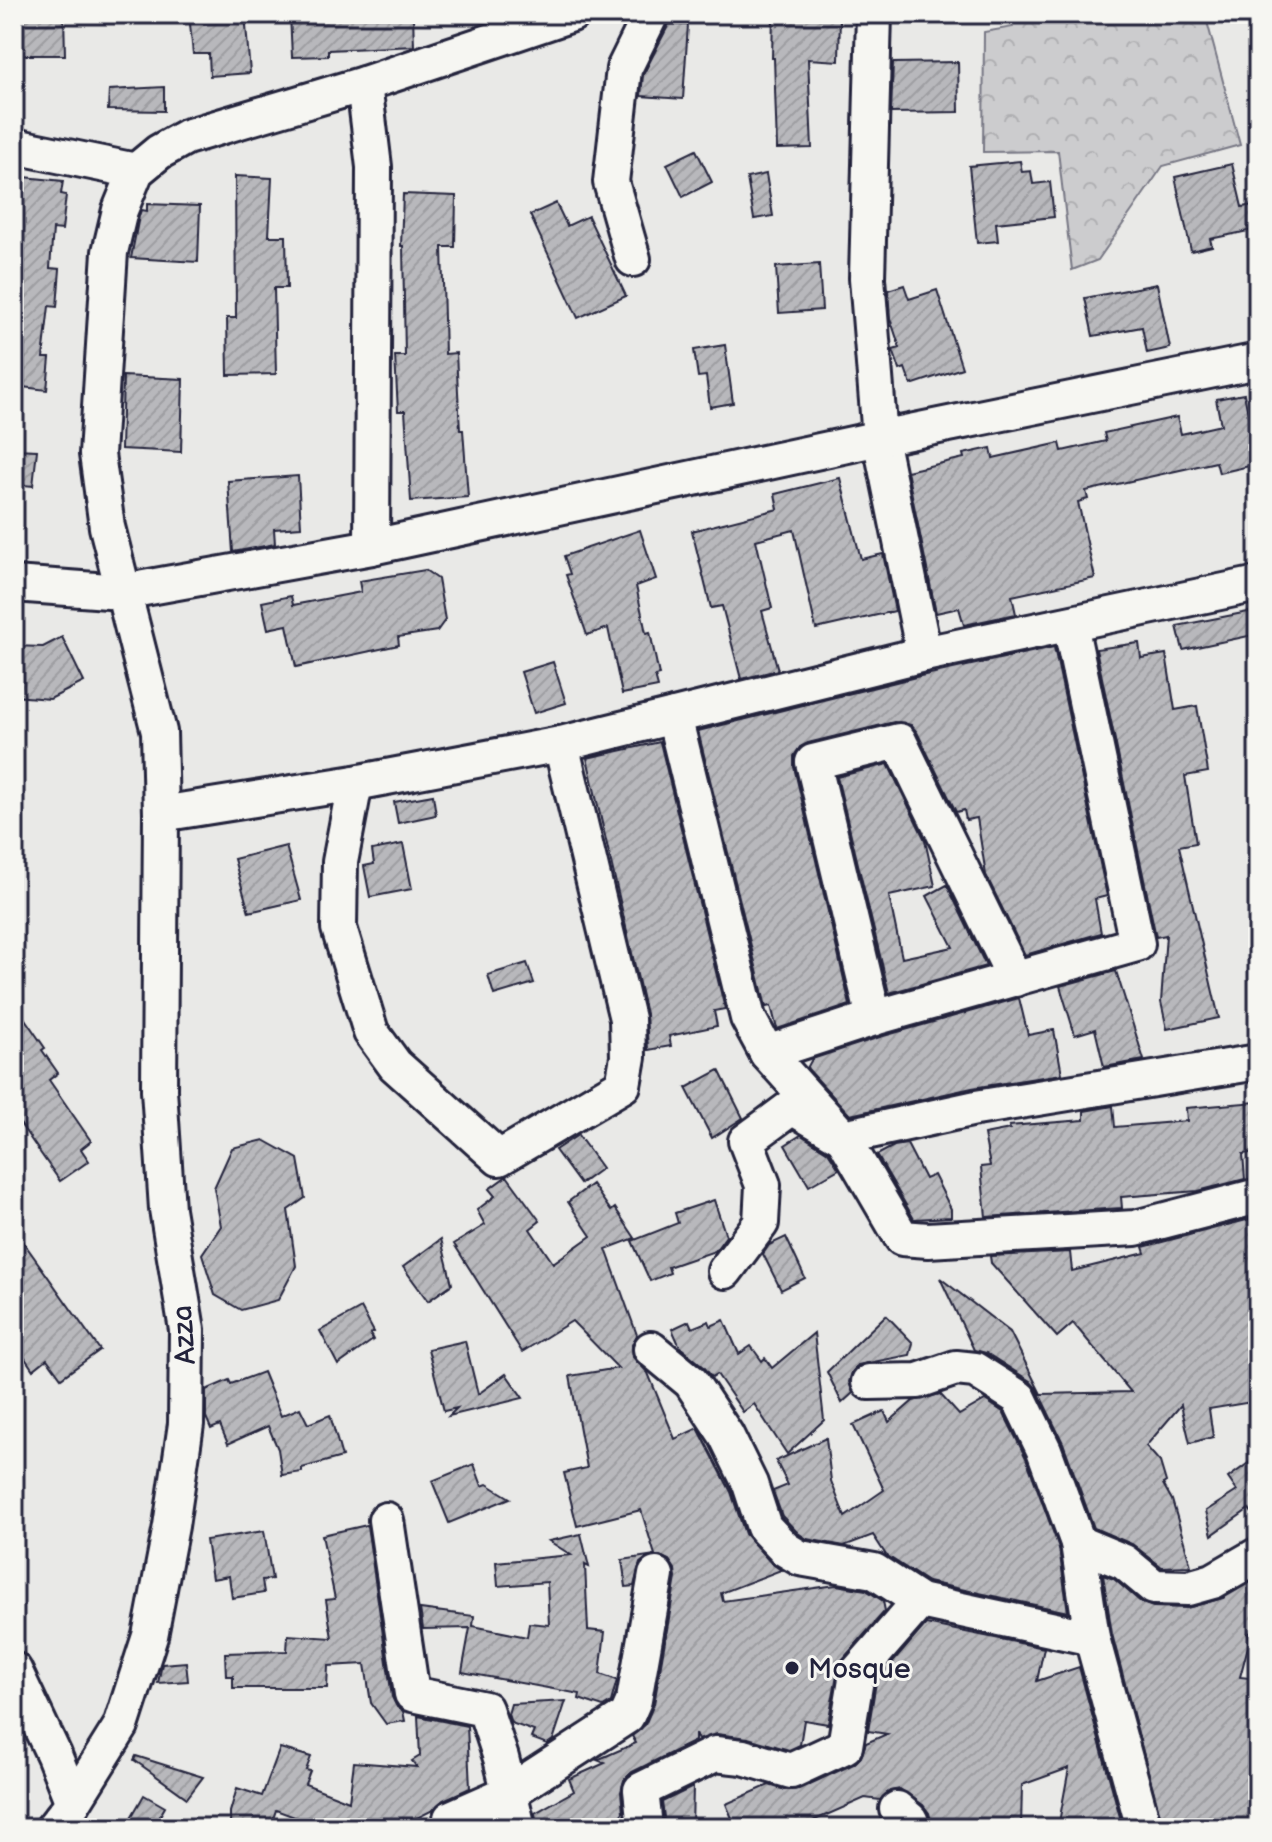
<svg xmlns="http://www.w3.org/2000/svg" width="1272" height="1842" font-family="'Balsamiq Sans',sans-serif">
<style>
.forest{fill:url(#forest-crowns);stroke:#777784;stroke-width:2}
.building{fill:url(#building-hatch);stroke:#22223b;stroke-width:2}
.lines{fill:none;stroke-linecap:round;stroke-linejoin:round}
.minor-casing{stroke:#22223b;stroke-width:40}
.minor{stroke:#f6f6f2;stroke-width:34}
.poi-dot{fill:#22223b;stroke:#f6f6f2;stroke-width:3}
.labels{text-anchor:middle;stroke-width:6;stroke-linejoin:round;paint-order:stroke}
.street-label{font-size:28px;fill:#22223b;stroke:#f6f6f2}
.poi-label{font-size:28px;fill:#22223b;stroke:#f6f6f2;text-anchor:start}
</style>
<defs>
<pattern id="forest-crowns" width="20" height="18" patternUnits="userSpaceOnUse" patternTransform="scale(2)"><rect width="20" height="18" fill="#ccccce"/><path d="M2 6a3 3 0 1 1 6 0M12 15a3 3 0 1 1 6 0" fill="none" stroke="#afafb2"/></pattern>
<pattern id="building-hatch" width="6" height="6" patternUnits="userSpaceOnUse" patternTransform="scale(2)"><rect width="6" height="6" fill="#b8b8bc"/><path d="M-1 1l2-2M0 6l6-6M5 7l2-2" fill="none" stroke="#9e9ea2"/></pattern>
</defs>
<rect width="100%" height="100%" fill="#e9e9e7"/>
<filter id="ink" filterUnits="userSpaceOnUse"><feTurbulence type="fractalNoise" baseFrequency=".0125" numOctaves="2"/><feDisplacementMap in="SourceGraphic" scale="16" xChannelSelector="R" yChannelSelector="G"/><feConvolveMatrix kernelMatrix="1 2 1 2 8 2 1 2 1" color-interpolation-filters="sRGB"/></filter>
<g filter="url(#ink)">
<!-- forest -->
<polygon class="forest" points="1013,14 1205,14 1240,145 1163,166 1098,260 1072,270 1058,151 983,152 984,32 1013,27"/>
<!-- building -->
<g class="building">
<polygon points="14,14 64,14 65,55 14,55"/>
<polygon points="189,14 245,14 250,73 210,76 209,54 193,54"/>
<polygon points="290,14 413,14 414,46 328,50 328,56 292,57"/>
<polygon points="773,14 840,14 839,61 808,59 812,148 777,149 774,58 772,58"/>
<polygon points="669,24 688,25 683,99 641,96 643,75"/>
<polygon points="958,62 959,112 891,113 893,63"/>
<polygon points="164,87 164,111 108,110 109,90"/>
<polygon points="696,150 712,182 683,197 667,164"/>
<polygon points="1020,161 1022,172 1031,171 1033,184 1050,182 1054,217 996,223 998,241 977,243 969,166"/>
<polygon points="1232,164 1242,207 1258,204 1258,229 1210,239 1212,246 1191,251 1175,177"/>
<polygon points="766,174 773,216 754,219 747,178"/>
<polygon points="14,176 63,181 61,194 66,195 62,230 53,229 50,268 60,269 57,307 49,306 43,358 50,358 47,390 14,386"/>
<polygon points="235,176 272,178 269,236 286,236 287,288 274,288 276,374 228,375 227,318 236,318"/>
<polygon points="403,194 456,196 455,247 442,247 445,354 456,353 460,430 463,430 468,497 411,501 405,411 398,411 395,356 405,356 403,246 401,246"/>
<polygon points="556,203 567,226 588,216 626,296 578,318 530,215"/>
<polygon points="147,204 200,206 198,262 131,258 139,216 141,210 147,211"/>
<polygon points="819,264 822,310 779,313 776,267"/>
<polygon points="1157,284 1170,348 1147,353 1142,327 1093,336 1085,298"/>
<polygon points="904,285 909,299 937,290 962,368 911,385 905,368 900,370 893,350 900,348 890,318 888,290"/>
<polygon points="725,345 733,403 710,407 706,376 698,377 694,350"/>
<polygon points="123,376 183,379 181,452 121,449"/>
<polygon points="1244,394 1249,418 1258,416 1258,464 1219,473 1216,462 1086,491 1088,499 1078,502 1095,578 1012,596 1016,614 964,625 959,608 936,613 907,471 964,458 963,454 991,448 993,458 1060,443 1062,451 1106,441 1104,433 1177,417 1181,434 1221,425 1216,399"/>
<polygon points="14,449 37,450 33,486 14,484"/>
<polygon points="298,476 301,527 274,529 275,544 233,552 228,481"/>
<polygon points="840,478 861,559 883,554 895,611 816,629 794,530 756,540 772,608 762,611 778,670 741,679 722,606 711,608 692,531 778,509 775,494"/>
<polygon points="640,530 656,579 636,586 646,633 650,632 659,675 655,676 658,687 622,694 608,628 587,635 566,575 570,574 564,556"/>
<polygon points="425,570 438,579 445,620 437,631 398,637 399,645 296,667 287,625 268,629 262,602 291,596 293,605 361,592 359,581"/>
<polygon points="1258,610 1258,634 1183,650 1177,626"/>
<polygon points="62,637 84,682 50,699 14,696 14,646 43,647"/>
<polygon points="1139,643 1141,658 1166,654 1175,710 1197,706 1208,772 1185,776 1196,843 1179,846 1219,1018 1167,1029 1161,1002 1166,935 1156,937 1096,649"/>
<polygon points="1054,647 1107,896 1095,899 1101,933 1025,955 986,875 977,818 966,820 964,810 956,812 917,732 911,725 894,722 808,743 800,747 794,756 794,767 850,1005 777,1029 771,1006 766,1007 698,731 916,677"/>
<polygon points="553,662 566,703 534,713 521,672"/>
<polygon points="660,742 725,1009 714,1011 717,1026 669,1036 671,1046 648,1050 646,1014 587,758"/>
<polygon points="888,764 925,840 935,886 889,896 902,958 953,947 927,896 947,885 986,966 889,993 837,777"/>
<polygon points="433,795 436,815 398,823 394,802"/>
<polygon points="403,844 412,889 370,897 364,866 374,864 372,850"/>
<polygon points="286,846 301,900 249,912 234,859"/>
<polygon points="527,963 534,983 494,995 488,975"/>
<polygon points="1116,971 1144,1060 1104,1067 1095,1029 1075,1035 1060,986"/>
<polygon points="1019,998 1028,1035 1054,1030 1062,1074 972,1088 850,1115 807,1068 812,1059 880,1037"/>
<polygon points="14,1003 45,1048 42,1050 58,1073 49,1080 91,1141 81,1149 89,1161 60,1181 14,1115"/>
<polygon points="719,1070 743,1118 712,1138 686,1088"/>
<polygon points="1256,1102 1258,1152 1243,1154 1245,1179 1198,1191 1121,1197 1122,1208 986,1217 981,1167 990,1166 984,1134 1010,1129 1009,1126 1084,1120 1084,1111 1113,1106 1115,1127 1187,1121 1186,1108"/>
<polygon points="578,1135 602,1168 580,1184 555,1150"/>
<polygon points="801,1135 828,1152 839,1169 809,1186 785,1145"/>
<polygon points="264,1140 298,1159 305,1198 288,1210 296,1266 278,1300 241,1310 215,1295 202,1254 221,1226 214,1188 232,1148"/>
<polygon points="907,1144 925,1179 934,1175 951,1209 951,1217 914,1219 877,1155 894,1146"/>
<polygon points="507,1176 540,1221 530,1229 553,1263 591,1236 568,1202 592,1184 611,1211 615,1208 635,1238 606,1249 637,1335 632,1345 633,1357 648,1373 675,1439 698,1428 731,1492 745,1534 771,1563 781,1570 721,1593 723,1601 836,1585 866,1590 883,1601 885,1611 842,1660 838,1669 828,1724 804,1720 800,1745 789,1750 748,1738 717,1734 698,1740 695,1734 695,1741 632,1772 624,1780 621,1792 623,1812 612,1828 537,1828 535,1813 574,1791 569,1779 605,1763 597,1760 636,1743 632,1736 645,1725 654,1704 676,1578 675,1569 669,1560 660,1556 648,1557 640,1563 634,1586 626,1587 622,1560 655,1555 641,1510 577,1526 564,1473 587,1468 570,1376 618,1368 572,1321 522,1352 454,1244 485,1225 477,1210 495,1196 489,1189"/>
<polygon points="714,1200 726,1236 715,1251 668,1267 670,1273 650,1281 632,1241 678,1223 675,1213"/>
<polygon points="1258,1217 1258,1372 1254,1372 1258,1401 1209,1409 1213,1437 1190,1443 1181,1405 1146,1446 1160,1462 1166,1482 1163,1484 1172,1500 1191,1566 1162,1567 1132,1544 1094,1528 1063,1443 1037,1389 1030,1381 986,1353 974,1350 940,1278 1010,1332 1041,1394 1131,1392 1073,1323 1057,1337 991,1263 990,1256 1070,1252 1072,1271 1145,1253 1143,1247"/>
<polygon points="14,1229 100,1350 61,1378 47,1359 33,1370 14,1342"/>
<polygon points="786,1237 805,1278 781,1290 763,1254 769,1245"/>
<polygon points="441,1239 452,1284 428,1301 403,1267"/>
<polygon points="361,1308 374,1332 370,1334 373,1340 338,1365 320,1331"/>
<polygon points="886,1315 913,1343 910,1355 858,1365 852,1372 849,1382 853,1393 842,1403 827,1372"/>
<polygon points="724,1320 739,1354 751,1346 762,1361 765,1358 772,1368 814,1333 824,1420 787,1454 754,1404 743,1412 717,1374 712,1377 704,1367 680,1347 672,1329 689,1321 692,1328 709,1321 711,1326"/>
<polygon points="465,1341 478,1394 506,1374 523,1398 449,1416 457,1408 444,1411 428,1349"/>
<polygon points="263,1372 281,1416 300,1408 308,1424 330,1415 342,1457 302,1468 302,1472 282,1475 278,1449 268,1426 228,1444 220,1425 211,1429 206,1417 206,1390 229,1380 231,1384"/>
<polygon points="940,1394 959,1415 985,1400 1003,1412 1026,1458 1059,1548 1068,1612 928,1582 886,1555 873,1535 844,1546 807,1539 798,1533 782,1516 773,1491 788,1485 776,1461 826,1438 831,1481 845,1517 884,1490 853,1425 884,1411 889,1422 913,1401"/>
<polygon points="1258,1456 1258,1521 1249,1509 1212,1535 1206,1511 1237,1491 1228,1478"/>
<polygon points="474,1464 482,1486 487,1484 510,1498 449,1523 432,1481"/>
<polygon points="367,1525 392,1697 397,1707 403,1711 405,1721 386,1724 371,1703 365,1664 328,1666 327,1688 233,1688 233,1676 226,1676 225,1653 287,1651 288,1635 332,1638 326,1600 335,1599 322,1535"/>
<polygon points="264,1531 272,1579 262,1580 264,1593 232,1598 229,1576 212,1579 206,1540"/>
<polygon points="581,1534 589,1567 585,1565 588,1630 605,1632 600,1674 617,1680 611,1702 603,1707 579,1699 580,1694 462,1672 470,1628 423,1629 420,1609 474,1616 473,1626 527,1637 529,1623 549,1625 547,1582 498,1586 496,1562 571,1555 549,1541"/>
<polygon points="1103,1575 1114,1579 1142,1603 1153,1607 1187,1608 1223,1598 1258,1578 1258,1627 1248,1634 1250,1639 1240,1677 1258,1679 1258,1828 1163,1828 1112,1634"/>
<polygon points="926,1624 1044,1648 1037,1681 1079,1667 1123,1828 1058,1828 1069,1768 1022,1785 1021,1828 933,1828 929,1813 923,1805 900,1789 890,1791 880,1800 865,1798 797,1828 736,1828 726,1804 769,1785 785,1790 799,1789 854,1764 861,1757 866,1743 887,1734 868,1731 876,1682"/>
<polygon points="186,1662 188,1681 158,1683 162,1664"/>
<polygon points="566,1701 553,1740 547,1744 531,1738 534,1731 511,1723 508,1714 511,1704"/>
<polygon points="418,1716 467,1726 470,1788 443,1800 433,1810 397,1828 324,1828 276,1810 270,1828 230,1828 230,1812 237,1788 262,1796 280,1748 311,1757 306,1770 310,1771 305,1784 349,1801 354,1762 417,1767 412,1761 420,1756"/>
<polygon points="136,1756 203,1777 187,1798 134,1760"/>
<polygon points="693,1787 692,1828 661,1828 664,1817 662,1802"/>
<polygon points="144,1795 165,1807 153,1828 125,1828"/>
</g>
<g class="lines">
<defs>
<g id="minor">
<polyline points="874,14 867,278 880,438 924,654"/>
<polyline points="364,84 374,167 372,547"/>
<polyline points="14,146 136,171"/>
<polyline points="633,259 611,182 624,69 651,14"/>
<polyline points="14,584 122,592 372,547 880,438 1258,361"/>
<polyline points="674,716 748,1018 767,1053 843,1137 902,1238 928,1240 1135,1228 1258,1196"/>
<polyline points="355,783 340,862 339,928 371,1032 395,1065 499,1158 623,1085 628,1057 627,1019 561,744"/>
<polyline points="161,814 355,783 561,744 924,654 1258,584"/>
<polyline points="874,1018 813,762 899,741 1015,979"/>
<polyline points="767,1053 874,1018 1137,944 1070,624"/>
<polyline points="725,1271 761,1223 763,1185 746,1141 792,1107 843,1137 976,1108 1258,1062"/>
<polyline points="651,1349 691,1382 726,1435 750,1484 764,1527 785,1549 800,1558 874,1571 920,1601 1092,1638"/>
<polyline points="869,1382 918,1381 956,1368 975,1370 1019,1398 1044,1450 1078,1543 1092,1638 1144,1828"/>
<polyline points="386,1520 412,1694 485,1709 501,1758 518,1828"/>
<polyline points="1078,1543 1124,1562 1154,1587 1188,1588 1213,1581 1258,1555"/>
<polyline points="14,1670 54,1755 73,1803"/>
<polyline points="897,1809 910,1820 913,1828"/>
<polyline points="451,1818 510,1792 627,1716 634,1700 656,1575"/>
<polyline points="53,1828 73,1803 121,1726 150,1636 171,1526 186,1424 187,1330 167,1209 159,1090 161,814 159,732 107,527 97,454 110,252 120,210 136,171 159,152 186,137 364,84 572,14"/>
<polyline points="639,1828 644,1818 641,1790 715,1754 743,1757 791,1771 845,1746 857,1673 920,1601"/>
</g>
</defs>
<!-- minor casing -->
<use href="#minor" class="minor-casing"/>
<!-- minor -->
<use href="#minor" class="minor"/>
</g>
</g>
<!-- markers -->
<circle class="poi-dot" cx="792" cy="1668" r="8"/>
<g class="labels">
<!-- street labels -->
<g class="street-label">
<text transform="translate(183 1335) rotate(-94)" y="10">Azza</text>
</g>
<!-- poi labels -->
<g class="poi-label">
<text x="808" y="1678">Mosque</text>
</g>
</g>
<!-- margin -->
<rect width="1272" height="1842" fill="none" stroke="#f6f6f2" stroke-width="48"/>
<rect x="24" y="24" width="1224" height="1794" fill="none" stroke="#22223b" stroke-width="3" filter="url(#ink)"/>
</svg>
